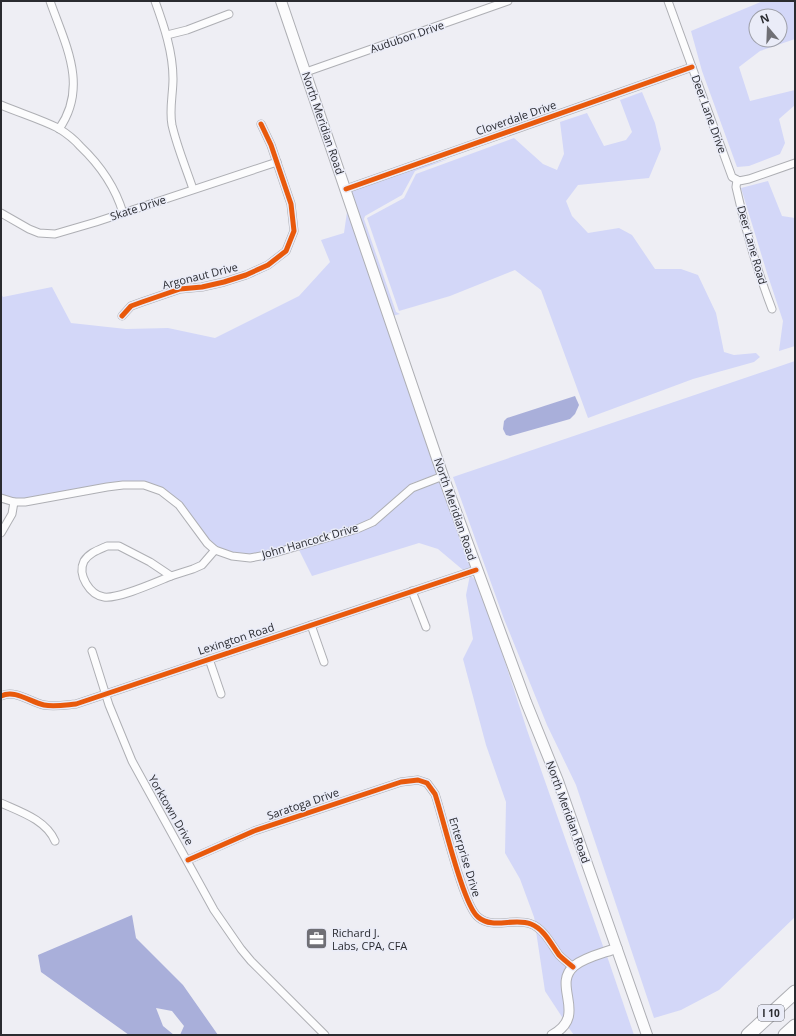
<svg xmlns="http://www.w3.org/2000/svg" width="796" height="1036" font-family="'Open Sans',sans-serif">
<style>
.green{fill:#d3d7f8;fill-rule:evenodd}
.water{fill:#a9afda}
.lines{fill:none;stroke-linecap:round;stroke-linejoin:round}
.minor-casing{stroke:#aeafb4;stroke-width:9}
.tertiary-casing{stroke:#aeafb4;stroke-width:11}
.secondary-casing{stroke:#aeafb4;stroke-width:12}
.motorway-casing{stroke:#aeafb4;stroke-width:15}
.minor{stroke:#fcfcfd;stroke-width:7}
.tertiary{stroke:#fcfcfd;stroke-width:9}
.secondary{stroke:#fcfcfd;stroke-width:10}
.motorway{stroke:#fcfcfd;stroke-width:13}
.cycleway-casing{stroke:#eaecf8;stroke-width:8}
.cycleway{stroke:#e8590c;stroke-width:5}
.labels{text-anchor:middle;stroke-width:3;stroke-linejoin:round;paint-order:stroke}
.shield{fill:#eaecf8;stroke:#64656c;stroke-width:1}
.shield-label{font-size:10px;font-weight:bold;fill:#2a2b30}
.street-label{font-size:11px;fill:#2a2b30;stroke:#eaecf8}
.poi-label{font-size:11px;fill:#2a2b30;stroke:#eaecf8;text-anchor:start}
</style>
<rect width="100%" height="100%" fill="#eeeef4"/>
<!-- green -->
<g class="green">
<path d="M763,1H795V39L760,51L739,67L750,101L795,90V105L779,119L785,143L780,154L749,166L737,167L702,71L691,31ZM756,16H780V40H756Z"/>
<polygon points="642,92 655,123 661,149 649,178 578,185 566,201 572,216 588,233 619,228 632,235 655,269 681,269 698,275 716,313 724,352 734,355 756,353 760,357 754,362 693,379 588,418 541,290 515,270 450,296 399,311 367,218 404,198 416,174 514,138 543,164 557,170 564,154 560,122 587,113 604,146 626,140 632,132 620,100"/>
<polygon points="449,159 415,171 402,195 365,216 364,219 396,312 400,314 392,316 350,191 419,167"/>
<polygon points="768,181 782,216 795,218 795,346 779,351 783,321 767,273 741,188"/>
<polygon points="348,205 439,474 412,483 371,519 356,526 270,551 249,554 232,553 217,547 209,540 182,503 161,487 144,482 122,481 106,483 25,499 14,498 1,495 1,294 3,297 52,287 71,323 126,329 168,328 215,338 299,296 330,262 321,240 344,233"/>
<polygon points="795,361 795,917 719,990 681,1010 654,1018 576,785 547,725 504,619 453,477"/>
<polygon points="441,481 472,567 463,570 438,549 419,543 312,576 299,550 358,532 375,525 414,491"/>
<polygon points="470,575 478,582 488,609 527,730 604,949 573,963 562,953 539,924 535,922 534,917 520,879 505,853 506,802 486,745 463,659 473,639 466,595"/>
<polygon points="536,931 568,967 564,1020 545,991"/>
<polygon points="607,956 634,1035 574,1035 568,1027 570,979 575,970 588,963"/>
</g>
<!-- water -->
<g class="water">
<polygon points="575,396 579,405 575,414 570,419 510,436 506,435 503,429 504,421 507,418"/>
<polygon points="132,915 136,938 183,985 218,1035 180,1035 184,1026 172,1011 156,1008 163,1026 174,1035 129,1035 41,972 38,955"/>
</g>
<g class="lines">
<defs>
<g id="minor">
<path d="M50,1C65,44 89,86 59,129"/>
<path d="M155,1C164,26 173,52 173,79C173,94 169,110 172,125C177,147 186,168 193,189"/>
<polyline points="668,1 732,177 739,181 749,179 795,163"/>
<polyline points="167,35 187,30 229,14"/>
<polyline points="306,72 508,1"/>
<path d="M1,105C20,113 40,119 58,128C66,133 74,139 80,146C100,165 115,186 123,213"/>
<path d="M737,180L736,187C745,229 757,270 772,309"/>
<polyline points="346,189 692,67"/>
<polyline points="1,213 29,229 39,233 55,234 96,222 277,162"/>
<polyline points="122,316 131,306 142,302 180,289 202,287 224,282 246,275 268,265 286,251 294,231 291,204 271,145 261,124"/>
<polyline points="1,498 14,502 25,502 107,487 123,485 144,485 161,491 179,505 207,543 215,550 232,556 250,558 271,554 357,529 373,522 412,488 443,476"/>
<polyline points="1,533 12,514 14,502"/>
<path d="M107,546H119L150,562L171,576C156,582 119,599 104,597C90,595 77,575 84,561C89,553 98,550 107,546Z"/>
<polyline points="171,576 193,569 202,565 215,550"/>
<polyline points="412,591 426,627"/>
<polyline points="311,625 324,662"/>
<polyline points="92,651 109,705 132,761 214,910 241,949 251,961 325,1035"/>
<polyline points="209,659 221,694"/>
<path d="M1,696C15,689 30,702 44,705C54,707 65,705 76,704L476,570"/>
<path d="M1,803C21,812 46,820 55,841"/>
<path d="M188,860L254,831L401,782L418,780L427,783L435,794C443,817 463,905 478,917C493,930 514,917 531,924C544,929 551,944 559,955C563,959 568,963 573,967"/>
</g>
<path id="tertiary" d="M552,1035C589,1015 551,986 574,966C585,957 604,953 617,948"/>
<polyline id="secondary" points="281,1 443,476 526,702 558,781 647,1035"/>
<g id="motorway">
<polyline points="748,1035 795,992"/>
<polyline points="785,1035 795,1026"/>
</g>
</defs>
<!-- minor casing -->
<use href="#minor" class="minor-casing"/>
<!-- tertiary casing -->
<use href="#tertiary" class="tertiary-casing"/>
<!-- secondary casing -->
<use href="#secondary" class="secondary-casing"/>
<!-- motorway casing -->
<use href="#motorway" class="motorway-casing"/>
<!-- minor -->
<use href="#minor" class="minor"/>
<!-- tertiary -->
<use href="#tertiary" class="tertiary"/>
<!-- secondary -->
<use href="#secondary" class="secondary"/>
<!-- motorway -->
<use href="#motorway" class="motorway"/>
<defs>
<g id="cycleway">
<polyline points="346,189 692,67"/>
<polyline points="122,316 131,306 142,302 180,289 202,287 224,282 246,275 268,265 286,251 294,231 291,204 271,145 261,124"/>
<path d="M1,696C15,689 30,702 44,705C54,707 65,705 76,704L476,570"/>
<path d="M188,860L254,831L401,782L418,780L427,783L435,794C443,817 463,905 478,917C493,930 514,917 531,924C544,929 551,944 559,955C563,959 568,963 573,967"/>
</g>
</defs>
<!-- cycleway casing -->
<use href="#cycleway" class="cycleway-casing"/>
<!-- cycleway -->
<use href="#cycleway" class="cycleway"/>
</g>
<!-- icons -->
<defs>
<symbol id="office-square" viewBox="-11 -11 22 22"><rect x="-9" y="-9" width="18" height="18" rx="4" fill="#6f6f75" stroke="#eaecf8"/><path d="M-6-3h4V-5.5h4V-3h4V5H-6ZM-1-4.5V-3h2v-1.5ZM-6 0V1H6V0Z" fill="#fff"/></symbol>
</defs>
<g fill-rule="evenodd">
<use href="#office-square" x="304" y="926" width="25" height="25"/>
</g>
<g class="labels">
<!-- shield labels -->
<rect class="shield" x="758" y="1005" width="26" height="16" rx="3"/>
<g class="shield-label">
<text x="771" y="1017">I 10</text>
</g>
<!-- street labels -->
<g class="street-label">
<text transform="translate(407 37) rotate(-19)" y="4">Audubon Drive</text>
<text transform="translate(709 114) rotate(70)" y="4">Deer Lane Drive</text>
<text transform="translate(516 118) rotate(-19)" y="4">Cloverdale Drive</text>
<text transform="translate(323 123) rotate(71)" y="4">North Meridian Road</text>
<text transform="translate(138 208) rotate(-18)" y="4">Skate Drive</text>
<text transform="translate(752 245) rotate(74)" y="4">Deer Lane Road</text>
<text transform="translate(200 276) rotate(-14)" y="4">Argonaut Drive</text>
<text transform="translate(455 509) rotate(71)" y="4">North Meridian Road</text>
<text transform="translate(310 541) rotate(-16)" y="4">John Hancock Drive</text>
<text transform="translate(236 639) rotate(-18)" y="4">Lexington Road</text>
<text transform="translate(303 804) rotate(-19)" y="4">Saratoga Drive</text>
<text transform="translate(171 810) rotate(60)" y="4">Yorktown Drive</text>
<text transform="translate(568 812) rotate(70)" y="4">North Meridian Road</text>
<text transform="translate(465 857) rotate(73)" y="4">Enterprise Drive</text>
</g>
<!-- poi labels -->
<g class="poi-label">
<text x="332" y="937">Richard J.<tspan x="332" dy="13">Labs, CPA, CFA</tspan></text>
</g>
</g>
<!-- border -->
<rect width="796" height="1036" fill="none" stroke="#2a2b30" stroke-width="4"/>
<!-- north arrow -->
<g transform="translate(768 28) rotate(341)"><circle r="19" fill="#eaecf8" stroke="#9d9fa8"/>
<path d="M0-3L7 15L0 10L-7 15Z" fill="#6f6f75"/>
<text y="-6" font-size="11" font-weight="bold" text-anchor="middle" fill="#2a2b30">N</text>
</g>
</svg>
